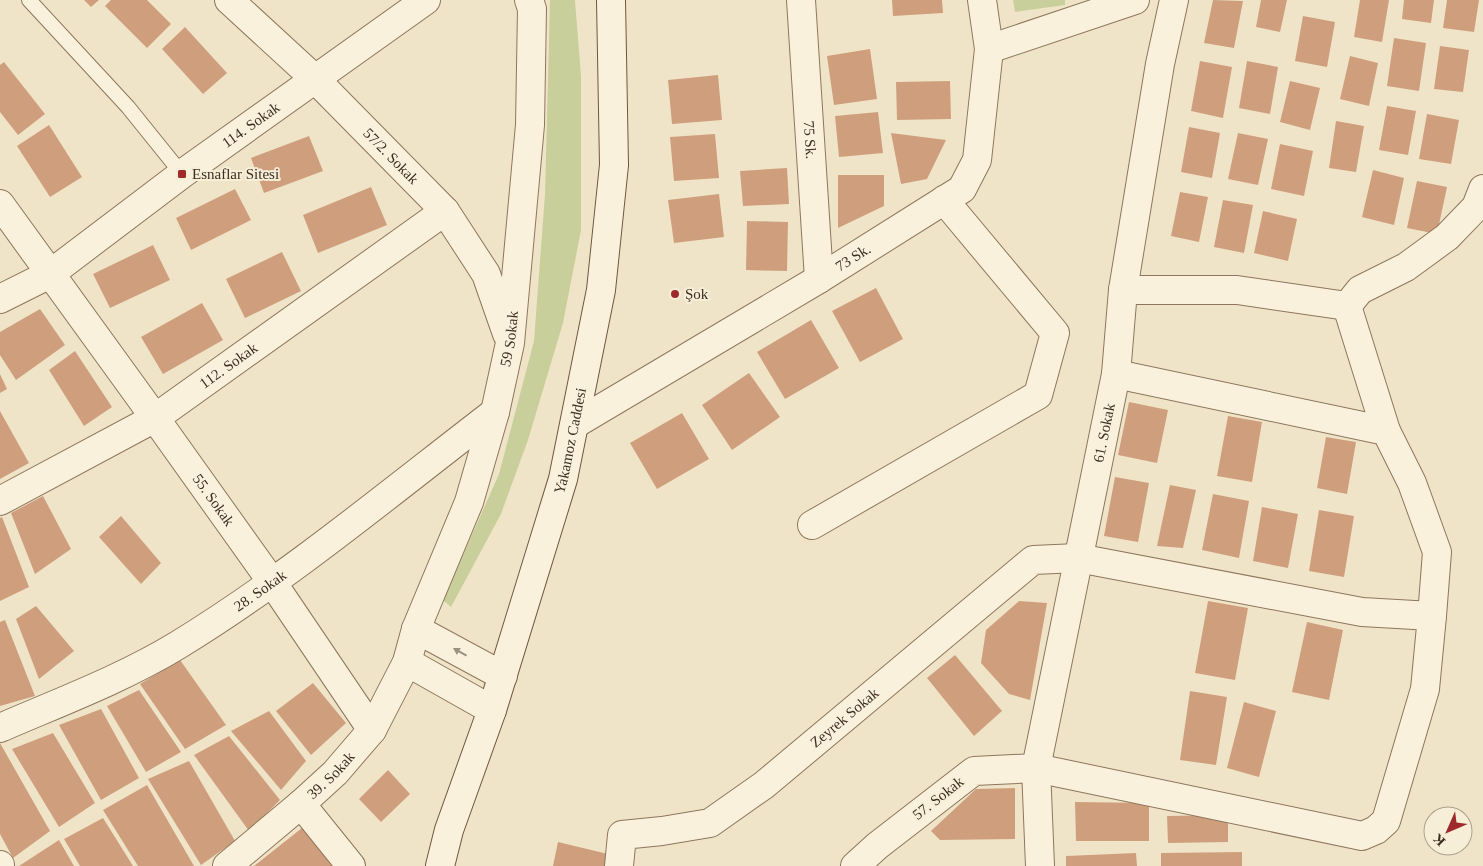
<svg xmlns="http://www.w3.org/2000/svg" width="1483" height="866" font-family="'Times New Roman',serif">
<style>
.green{fill:#c9cf9b}
.building{fill:#cf9f7d}
.lines{fill:none;stroke-linecap:round;stroke-linejoin:round}
.lane-casing{stroke:#8d765c;stroke-width:16}
.street-casing{stroke:#8d765c;stroke-width:30}
.secondary-casing{stroke:#6f573f;stroke-width:30}
.lane{stroke:#faf1dc;stroke-width:14}
.street{stroke:#faf1dc;stroke-width:28}
.secondary{stroke:#faf1dc;stroke-width:28}
.oneway{fill:#9c907e}
.poi-dot{fill:#9e2a2b;stroke:#f7eed8;stroke-width:2}
.labels{text-anchor:middle;stroke-width:4;stroke-linejoin:round;paint-order:stroke}
.street-label{font-size:15px;fill:#3d2e20;stroke:#f7eed8}
.poi-label{font-size:15px;fill:#3d2e20;stroke:#f7eed8;text-anchor:start}
</style>
<rect width="100%" height="100%" fill="#f0e4c8"/>
<!-- green -->
<g class="green">
<polygon points="550,0 575,0 581,76 581,230 563,323 528,440 501,514 451,607 443,600 499,474 534,341 545,194"/>
<polygon points="1013,0 1065,0 1065,5 1015,12"/>
</g>
<!-- building -->
<g class="building">
<polygon points="84,0 99,0 91,7"/>
<polygon points="111,0 147,0 171,24 147,48 105,6"/>
<polygon points="892,0 942,0 943,13 893,16"/>
<polygon points="1213,0 1243,1 1234,48 1204,43"/>
<polygon points="1261,0 1287,0 1280,32 1256,27"/>
<polygon points="1360,0 1389,0 1382,42 1354,37"/>
<polygon points="1404,0 1434,0 1431,23 1402,19"/>
<polygon points="1447,0 1479,0 1474,32 1443,28"/>
<polygon points="1303,16 1335,22 1327,67 1295,61"/>
<polygon points="185,27 227,73 203,94 162,49"/>
<polygon points="1394,38 1426,43 1419,91 1387,86"/>
<polygon points="1440,46 1469,50 1463,92 1434,89"/>
<polygon points="870,49 877,99 834,105 827,56"/>
<polygon points="1350,56 1378,63 1369,106 1340,99"/>
<polygon points="1200,61 1232,67 1223,118 1191,111"/>
<polygon points="1247,61 1278,67 1270,114 1239,108"/>
<polygon points="4,62 45,114 18,135 0,112 0,65"/>
<polygon points="718,75 722,120 672,124 668,80"/>
<polygon points="950,81 951,119 897,120 896,82"/>
<polygon points="1290,81 1320,88 1310,130 1280,122"/>
<polygon points="1387,106 1416,111 1408,155 1379,150"/>
<polygon points="878,112 883,153 839,157 835,116"/>
<polygon points="1427,114 1459,120 1451,164 1419,159"/>
<polygon points="1336,121 1364,126 1356,172 1329,168"/>
<polygon points="49,125 82,177 50,197 17,146"/>
<polygon points="1189,127 1220,133 1212,178 1181,172"/>
<polygon points="891,133 946,140 927,179 901,184"/>
<polygon points="1238,133 1268,139 1258,185 1228,179"/>
<polygon points="715,134 719,178 674,181 670,137"/>
<polygon points="309,136 323,171 264,193 251,158"/>
<polygon points="1280,144 1313,151 1304,196 1271,189"/>
<polygon points="787,168 789,204 743,206 740,171"/>
<polygon points="1373,170 1404,178 1394,225 1362,217"/>
<polygon points="838,175 884,175 884,206 838,228"/>
<polygon points="1417,181 1447,187 1437,234 1407,228"/>
<polygon points="371,187 387,225 318,253 303,215"/>
<polygon points="235,189 251,220 191,250 176,218"/>
<polygon points="1180,192 1208,197 1199,242 1171,236"/>
<polygon points="719,194 724,237 674,243 668,200"/>
<polygon points="1223,200 1253,205 1244,253 1214,247"/>
<polygon points="1263,211 1297,219 1288,261 1254,253"/>
<polygon points="747,221 788,222 787,271 746,270"/>
<polygon points="153,245 170,280 110,308 93,274"/>
<polygon points="282,252 301,291 245,318 226,279"/>
<polygon points="876,288 903,339 860,362 832,311"/>
<polygon points="202,303 223,340 163,374 141,337"/>
<polygon points="40,309 65,345 16,380 0,355 0,332"/>
<polygon points="811,320 839,368 785,399 757,352"/>
<polygon points="75,351 112,407 84,426 49,370"/>
<polygon points="749,373 780,417 732,450 702,405"/>
<polygon points="0,374 7,389 0,393"/>
<polygon points="1129,402 1168,410 1157,463 1118,455"/>
<polygon points="0,411 29,463 0,479"/>
<polygon points="682,413 709,459 657,489 630,443"/>
<polygon points="1228,416 1262,422 1252,482 1217,476"/>
<polygon points="1326,437 1356,442 1347,494 1317,488"/>
<polygon points="1115,477 1149,483 1138,542 1104,536"/>
<polygon points="1170,485 1196,490 1183,548 1157,546"/>
<polygon points="1213,494 1249,501 1239,558 1202,550"/>
<polygon points="43,496 71,549 35,574 11,513"/>
<polygon points="1262,507 1298,514 1288,568 1253,561"/>
<polygon points="1319,510 1354,516 1344,577 1309,571"/>
<polygon points="121,516 161,563 141,584 99,537"/>
<polygon points="2,517 29,587 0,601 0,518"/>
<polygon points="1019,601 1047,603 1030,700 1009,694 981,663 986,630"/>
<polygon points="1208,601 1248,608 1235,680 1195,673"/>
<polygon points="36,606 74,651 39,679 16,619"/>
<polygon points="5,620 35,696 0,706 0,622"/>
<polygon points="1307,622 1343,630 1329,700 1292,692"/>
<polygon points="955,655 1002,711 974,736 927,678"/>
<polygon points="180,660 226,725 185,749 140,684"/>
<polygon points="313,683 346,723 311,755 276,711"/>
<polygon points="139,690 181,752 146,772 107,706"/>
<polygon points="1190,691 1227,697 1216,765 1180,760"/>
<polygon points="1244,702 1276,711 1259,777 1227,768"/>
<polygon points="101,709 139,778 101,800 59,725"/>
<polygon points="269,711 306,761 281,790 231,731"/>
<polygon points="53,733 95,803 59,827 12,749"/>
<polygon points="229,736 280,800 249,831 194,755"/>
<polygon points="0,743 50,831 13,858 0,834"/>
<polygon points="189,761 235,841 201,865 148,779"/>
<polygon points="388,770 410,794 381,822 359,799"/>
<polygon points="147,785 194,866 138,866 103,810"/>
<polygon points="1015,788 1015,839 940,840 931,831 976,789"/>
<polygon points="1075,802 1149,803 1149,841 1076,841"/>
<polygon points="1228,815 1228,842 1168,843 1167,816"/>
<polygon points="103,818 133,866 80,866 64,839"/>
<polygon points="307,824 343,866 254,866"/>
<polygon points="59,840 74,866 19,866"/>
<polygon points="558,842 612,855 610,866 553,866"/>
<polygon points="1242,852 1242,866 1161,866 1161,853"/>
<polygon points="1136,853 1137,866 1066,866 1066,856"/>
</g>
<g class="lines">
<defs>
<polyline id="lane" points="29,0 128,107 182,174"/>
<g id="street">
<path id="s1" d="M229,0L315,79L445,211L486,274L507,334"/>
<path id="s2" d="M801,0L819,279"/>
<polyline points="989,49 1135,0"/>
<path id="s3" d="M0,204L155,418L272,582L372,730"/>
<polyline points="1123,290 1237,290 1347,306 1360,290 1406,267 1447,237 1476,207 1483,189"/>
<path id="s4" d="M0,299L50,274L182,174L426,0"/>
<polyline points="1347,306 1386,431"/>
<polyline points="1116,374 1386,431 1412,483 1437,552 1432,616"/>
<path id="s5" d="M575,424L819,279L962,189L977,160L989,49L982,0"/>
<path id="s6" d="M0,501L155,418L445,211"/>
<polyline points="812,525 1038,395 1055,333 944,200"/>
<polyline points="416,629 503,676"/>
<polyline points="407,662 492,710"/>
<path id="s7" d="M0,728C60,702 122,679 178,645C289,577 392,491 495,412"/>
<polyline points="301,804 351,866"/>
<polyline points="0,865 0,866"/>
<path id="s8" d="M227,866L301,804L335,773L372,730L407,662L416,629L469,502L495,412L510,343L530,125L532,9L529,0"/>
<path id="s9" d="M619,866L622,835L662,831L710,823L764,785L1033,560L1078,558L1362,612L1432,616L1425,689L1386,821L1376,830L1362,836L1036,768L974,771L877,846L855,866"/>
<path id="s10" d="M1040,866L1036,768L1116,374L1123,290L1160,64L1174,0"/>
</g>
<g id="secondary">
<path id="s11" d="M440,866L449,830L492,710L563,479L601,290L614,165L611,0"/>
</g>
</defs>
<!-- lane casing -->
<use href="#lane" class="lane-casing"/>
<!-- street casing -->
<use href="#street" class="street-casing"/>
<!-- secondary casing -->
<use href="#secondary" class="secondary-casing"/>
<!-- lane -->
<use href="#lane" class="lane"/>
<!-- street -->
<use href="#street" class="street"/>
<!-- secondary -->
<use href="#secondary" class="secondary"/>
</g>
<!-- one-way arrows -->
<defs><path id="oneway-solid" d="M-6-.8H1V-3.2L6.5 0L1 3.2V.8H-6Z" transform="scale(1.25)"/></defs>
<use class="oneway" href="#oneway-solid" transform="translate(460 652) rotate(-151)"/>
<!-- markers -->
<g class="poi-dot">
<rect x="177" y="169" width="10" height="10" rx="2.5"/>
<circle cx="675" cy="294" r="5"/>
</g>
<g class="labels">
<!-- street labels -->
<g class="street-label">
<text dy="5" stroke="none"><textPath href="#s4" startOffset="306">114. Sokak</textPath></text>
<text dy="5" stroke="none"><textPath href="#s2" startOffset="140">75 Sk.</textPath></text>
<text dy="5" stroke="none"><textPath href="#s1" startOffset="225">57/2. Sokak</textPath></text>
<text dy="5" stroke="none"><textPath href="#s5" startOffset="324">73 Sk.</textPath></text>
<text dy="5" stroke="none"><textPath href="#s8" startOffset="616">59 Sokak</textPath></text>
<text dy="5" stroke="none"><textPath href="#s6" startOffset="266">112. Sokak</textPath></text>
<text dy="5" stroke="none"><textPath href="#s10" startOffset="440">61. Sokak</textPath></text>
<text dy="5" stroke="none"><textPath href="#s11" startOffset="445">Yakamoz Caddesi</textPath></text>
<text dy="5" stroke="none"><textPath href="#s3" startOffset="365">55. Sokak</textPath></text>
<text dy="5" stroke="none"><textPath href="#s7" startOffset="295">28. Sokak</textPath></text>
<text dy="5" stroke="none"><textPath href="#s9" startOffset="291">Zeyrek Sokak</textPath></text>
<text dy="5" stroke="none"><textPath href="#s8" startOffset="138">39. Sokak</textPath></text>
<text transform="translate(938 798) rotate(-38)" y="5">57. Sokak</text>
</g>
<!-- poi labels -->
<g class="poi-label">
<text x="192" y="179">Esnaflar Sitesi</text>
<text x="685" y="299">Şok</text>
</g>
</g>
<!-- north arrow -->
<g transform="translate(1448 831) rotate(225)"><circle r="24" fill="#f7eed8" stroke="#ada18e"/>
<path d="M0-4L9 19L0 12L-9 19Z" fill="#9e2a2b"/>
<text y="-8" font-size="14" font-weight="bold" text-anchor="middle" fill="#3d2e20">K</text>
</g>
</svg>
